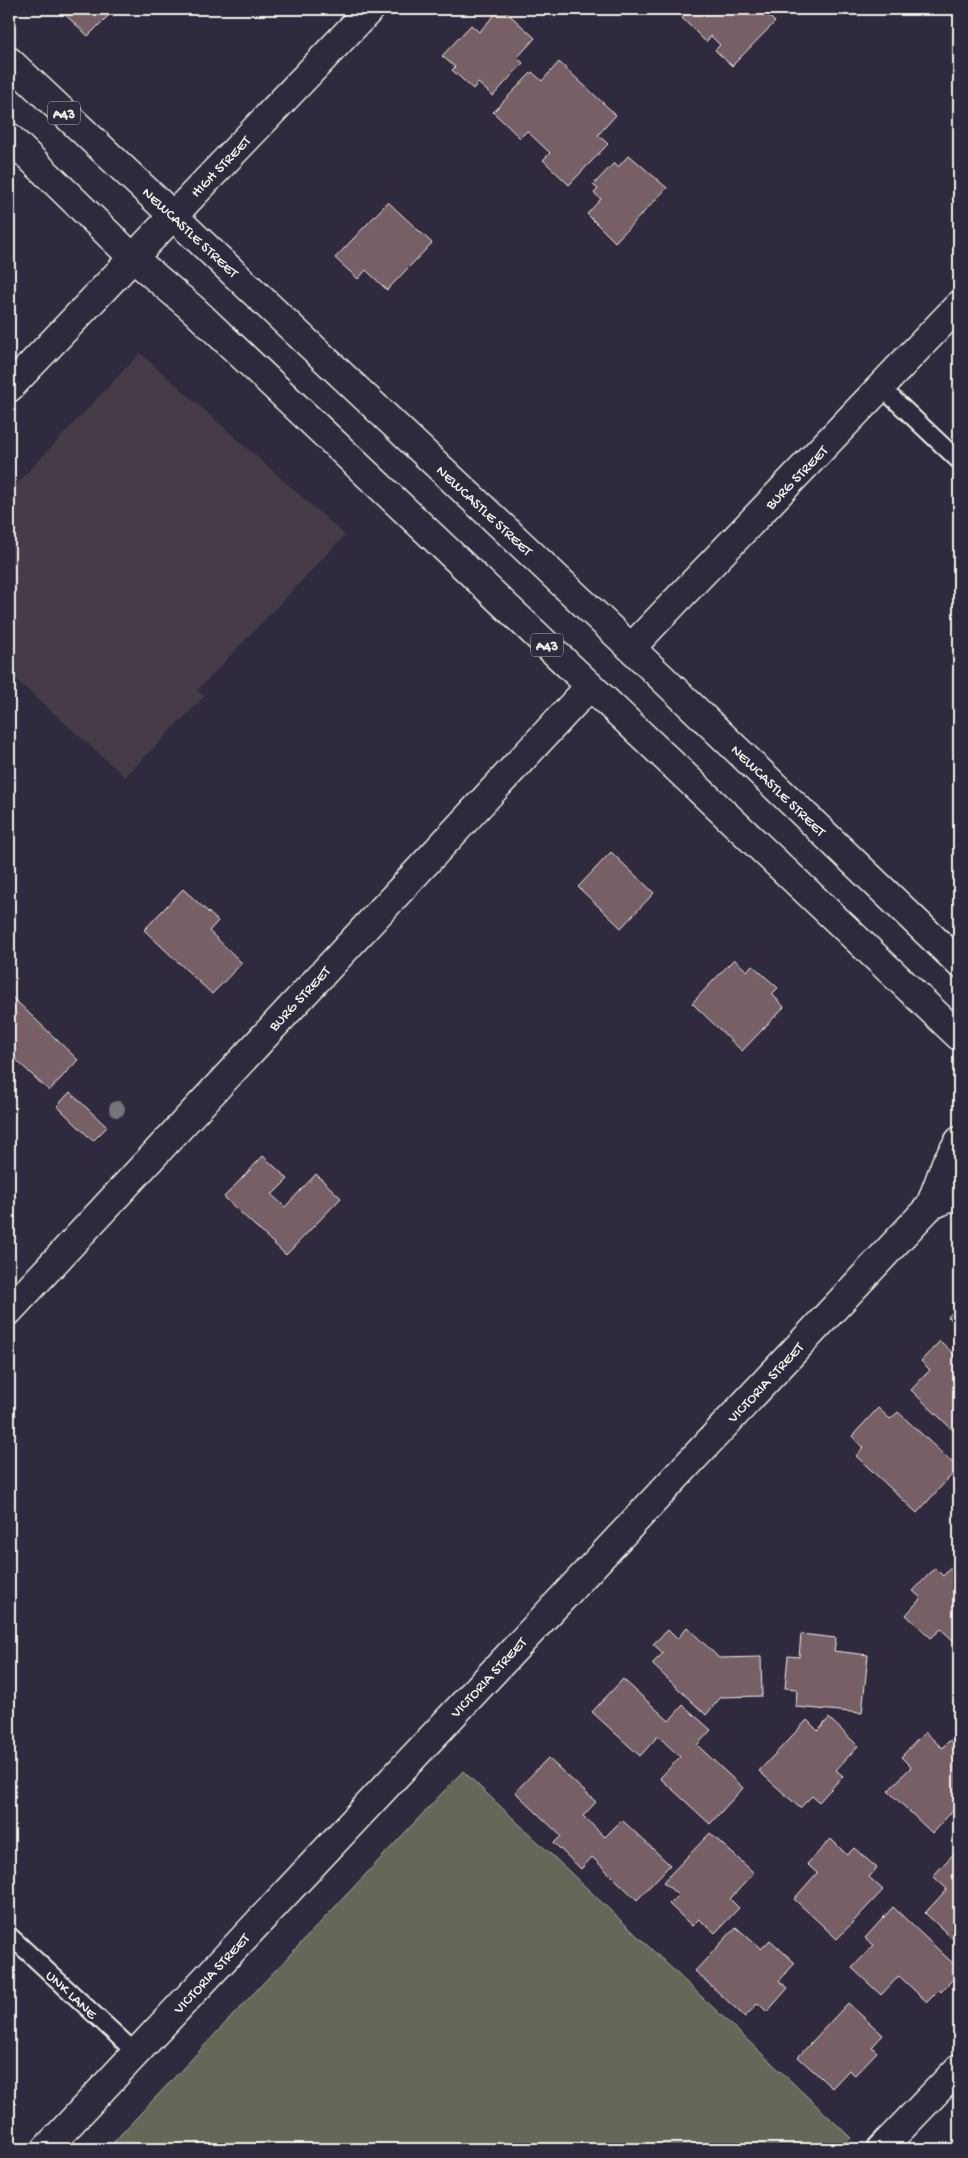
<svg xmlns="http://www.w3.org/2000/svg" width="968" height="2158" font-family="'Gochi Hand',sans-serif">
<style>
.built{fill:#443a49}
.green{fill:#656759;stroke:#acaca0}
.building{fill:#765f65;stroke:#f4f1e8}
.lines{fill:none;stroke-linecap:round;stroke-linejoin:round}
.lane-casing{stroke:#f4f1e8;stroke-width:20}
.street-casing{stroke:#f4f1e8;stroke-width:31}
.secondary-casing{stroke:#f4f1e8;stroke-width:31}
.highway-casing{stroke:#f4f1e8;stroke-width:31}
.lane{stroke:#2f2a3d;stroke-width:16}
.street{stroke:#2f2a3d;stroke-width:28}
.secondary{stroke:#2f2a3d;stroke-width:28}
.highway{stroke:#2f2a3d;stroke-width:28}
.tree{fill:#787578}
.labels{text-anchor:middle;stroke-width:5;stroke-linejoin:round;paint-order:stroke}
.shield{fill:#2f2a3d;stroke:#b9b5b5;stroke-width:1}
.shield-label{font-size:14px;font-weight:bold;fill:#f4f1e8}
.street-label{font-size:15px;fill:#f4f1e8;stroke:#2f2a3d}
</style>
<rect width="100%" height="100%" fill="#2f2a3d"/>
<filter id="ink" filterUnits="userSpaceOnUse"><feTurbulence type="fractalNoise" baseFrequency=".02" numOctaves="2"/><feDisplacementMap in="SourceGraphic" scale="10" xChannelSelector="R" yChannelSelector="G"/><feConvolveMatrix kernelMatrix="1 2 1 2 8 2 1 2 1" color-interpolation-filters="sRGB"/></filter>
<g filter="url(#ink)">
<!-- built -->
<polygon class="built" points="140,353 345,535 197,691 205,696 125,777 9,673 9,492"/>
<!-- green -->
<polygon class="green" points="463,1771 851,2138 841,2149 107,2149"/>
<!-- building -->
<g class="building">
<polygon points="59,9 115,9 88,36"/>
<polygon points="500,9 503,9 535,38 517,58 523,63 493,96 478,83 473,89 452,70 455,67 442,56 471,25 479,32"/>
<polygon points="691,9 761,9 775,22 732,66 715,50 720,45 711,36 706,42 682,18"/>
<polygon points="559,62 616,115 598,135 608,144 569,185 543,160 550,153 527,131 520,138 493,112 532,72 542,81"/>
<polygon points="629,155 667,188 615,242 587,214 601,199 594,193 598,189 593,185 614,163 618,167"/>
<polygon points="388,202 432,243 387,290 366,270 358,279 335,258"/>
<polygon points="611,852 654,893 621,928 578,887"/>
<polygon points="183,889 218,921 209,931 242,963 212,994 144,930"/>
<polygon points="734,959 747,971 752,965 778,988 772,994 784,1007 742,1051 692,1003"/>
<polygon points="9,994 78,1060 49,1091 9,1053"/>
<polygon points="70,1092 107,1127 93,1141 57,1106"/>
<polygon points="263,1156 288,1179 272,1195 285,1207 316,1174 341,1198 286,1255 224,1197"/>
<polygon points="959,1305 959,1328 948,1317"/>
<polygon points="940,1341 959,1359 959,1436 911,1390 930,1370 921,1361"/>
<polygon points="878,1408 890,1419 898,1412 958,1468 917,1513 856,1456 863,1448 852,1436"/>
<polygon points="956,1562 959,1565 959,1646 941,1629 931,1638 906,1615 921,1598 913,1591 935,1568 943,1576"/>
<polygon points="687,1627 719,1658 761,1657 762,1696 721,1697 706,1715 652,1664 663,1653 653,1644 668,1630 677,1639"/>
<polygon points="801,1634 836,1638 834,1651 868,1655 862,1713 796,1707 797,1689 785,1688 788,1656 799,1657"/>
<polygon points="623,1679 669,1721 683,1705 711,1730 697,1745 743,1788 710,1824 660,1778 680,1757 658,1736 640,1756 592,1712"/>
<polygon points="829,1718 858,1746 836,1770 843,1776 819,1802 812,1796 800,1808 759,1771 807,1720 818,1731"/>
<polygon points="925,1732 942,1748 950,1740 959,1748 959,1804 932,1833 888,1791 911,1767 901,1757"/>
<polygon points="548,1758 596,1802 583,1816 605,1837 622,1820 670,1865 637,1900 592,1857 581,1869 554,1843 561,1836 515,1792"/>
<polygon points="710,1833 754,1873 730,1899 739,1908 715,1933 699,1919 692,1926 669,1904 678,1895 663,1882"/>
<polygon points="831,1839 847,1855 854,1848 877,1868 869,1877 883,1890 837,1939 794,1899 817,1873 807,1864"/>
<polygon points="959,1848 959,1934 954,1940 925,1913 947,1889 933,1876"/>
<polygon points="893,1907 959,1969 959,1972 941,1992 939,1990 927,2002 899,1976 881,1995 852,1968 874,1945 865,1938"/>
<polygon points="736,1927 761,1949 770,1940 795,1963 779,1981 788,1988 767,2012 758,2003 745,2017 695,1971"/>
<polygon points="848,2003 883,2035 872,2047 877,2052 855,2075 849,2070 832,2088 798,2057"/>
</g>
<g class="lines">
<defs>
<g id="lane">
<polyline points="882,388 959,461"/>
<polyline points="9,1935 136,2053"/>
</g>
<g id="street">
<polyline points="631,648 959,305"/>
<polyline points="930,1206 959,1193"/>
<polyline points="9,1311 590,686"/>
<polyline points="46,2149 930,1206 946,1163 959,1141"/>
<polyline points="881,2149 959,2068"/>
</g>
<polyline id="secondary" points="9,388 370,9"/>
<g id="highway">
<polyline points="9,61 631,648 959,963"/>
<polyline points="9,137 132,257 193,309 959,1036"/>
</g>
</defs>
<!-- lane casing -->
<use href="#lane" class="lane-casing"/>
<!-- street casing -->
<use href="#street" class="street-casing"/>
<!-- secondary casing -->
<use href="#secondary" class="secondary-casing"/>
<!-- highway casing -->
<use href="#highway" class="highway-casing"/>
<!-- lane -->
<use href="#lane" class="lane"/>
<!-- street -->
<use href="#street" class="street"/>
<!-- secondary -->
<use href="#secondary" class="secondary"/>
<!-- highway -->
<use href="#highway" class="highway"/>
</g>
<!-- trees -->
<circle class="tree" cx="117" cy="1109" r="8"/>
</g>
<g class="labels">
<!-- shield labels -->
<g class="shield">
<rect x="48" y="101.5" width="32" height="23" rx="4"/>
<rect x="531" y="633.5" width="32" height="23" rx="4"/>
</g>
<g class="shield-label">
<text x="64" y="118">A43</text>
<text x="547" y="650">A43</text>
</g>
<!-- street labels -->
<g class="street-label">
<text transform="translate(220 166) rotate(-46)" y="5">HIGH STREET</text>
<text transform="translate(191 232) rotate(43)" y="5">NEWCASTLE STREET</text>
<text transform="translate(796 477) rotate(-46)" y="5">BURG STREET</text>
<text transform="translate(485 510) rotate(43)" y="5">NEWCASTLE STREET</text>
<text transform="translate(779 790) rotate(44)" y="5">NEWCASTLE STREET</text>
<text transform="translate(299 998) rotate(-47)" y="5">BURG STREET</text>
<text transform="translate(765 1382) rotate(-47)" y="5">VICTORIA STREET</text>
<text transform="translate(488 1677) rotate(-47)" y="5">VICTORIA STREET</text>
<text transform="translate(211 1973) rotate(-47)" y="5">VICTORIA STREET</text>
<text transform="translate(72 1994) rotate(43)" y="5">UNK LANE</text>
</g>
</g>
<!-- margin -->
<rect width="968" height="2158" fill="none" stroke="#2f2a3d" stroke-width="30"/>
<rect x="15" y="15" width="938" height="2128" fill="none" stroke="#f4f1e8" stroke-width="2" filter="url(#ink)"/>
</svg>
